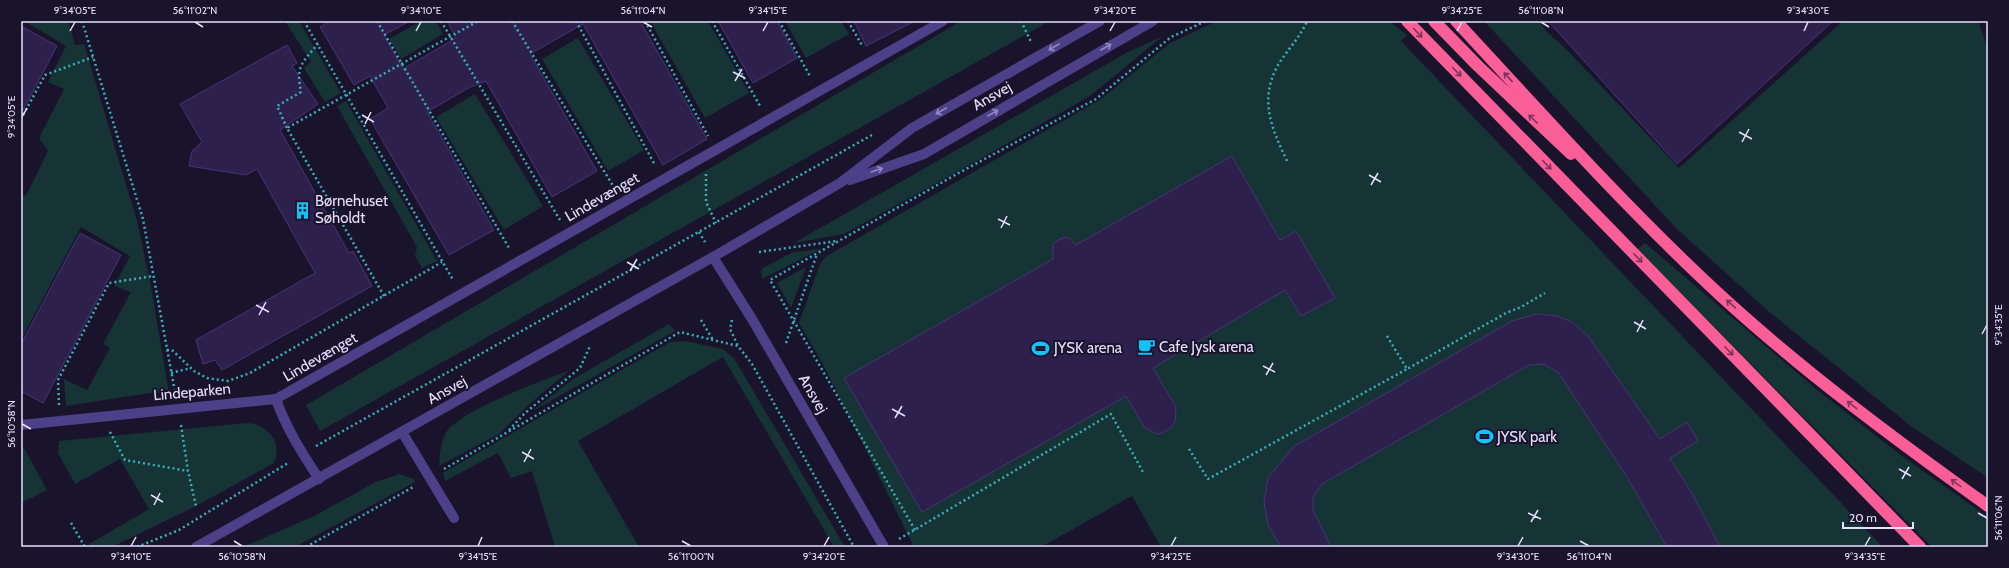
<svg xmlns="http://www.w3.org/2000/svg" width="2009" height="568" font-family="Cabin,sans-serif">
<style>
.green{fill:#163336}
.building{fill:#2e204c;stroke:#493377}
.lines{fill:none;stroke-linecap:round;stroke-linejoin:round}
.path{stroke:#37b2ba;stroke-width:2.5;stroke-dasharray:2 3;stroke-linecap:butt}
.minor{stroke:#4c4089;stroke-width:10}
.highway{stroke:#f95f96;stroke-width:12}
.oneway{stroke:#7e355c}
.oneway2{stroke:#9188be}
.ticks{fill:none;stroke:#e6dffe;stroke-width:1.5}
.labels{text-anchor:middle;stroke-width:4;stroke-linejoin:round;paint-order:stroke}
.street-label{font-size:15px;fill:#e6dffe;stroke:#1a132c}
.poi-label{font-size:15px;fill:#e6dffe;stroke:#1a132c;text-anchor:start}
.neatline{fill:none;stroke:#e6dffe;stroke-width:1.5}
.ticks-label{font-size:10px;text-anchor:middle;fill:#e6dffe}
</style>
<rect width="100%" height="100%" fill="#1a132c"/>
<!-- green -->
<g class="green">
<polygon points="24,21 68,21 75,45 84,44 137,221 150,281 169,393 150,393 66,406 64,379 87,390 110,348 103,344 131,292 114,286 130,256 81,227 21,340 21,194 26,196 48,151 39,138 64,89 48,82 66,46"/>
<polygon points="285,21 299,21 341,93 325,102 304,68 311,62"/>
<polygon points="421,21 436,21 443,34 401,59 389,39"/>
<polygon points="650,21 708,21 749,93 705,118"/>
<polygon points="785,21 841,21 849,34 806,58"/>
<polygon points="961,21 1050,21 320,431 306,405"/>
<polygon points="1217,21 1389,21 1407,35 1401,41 1883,547 1161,547 1132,496 1041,547 914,547 825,368 799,323 820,264 825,257 1101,99 1170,43"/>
<polygon points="1484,21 1540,21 1545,30 1566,49 1679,168 1843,21 1978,21 1988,48 1988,478 1912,427 1767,310 1677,229"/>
<polygon points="1163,36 1090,96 975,162 844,234 794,243 1126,53"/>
<polygon points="578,38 644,150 608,171 542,59"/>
<polygon points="475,94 543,206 504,230 436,117"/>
<polygon points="346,101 437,261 422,268 415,256 417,247 337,106"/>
<polygon points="1645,243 1816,389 1902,456 1988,517 1988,547 1932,547 1637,249"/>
<polygon points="821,249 762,279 761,272 763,268 793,252"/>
<polygon points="806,267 791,308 777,283"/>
<polygon points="669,324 675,331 531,412 573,379"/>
<polygon points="685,341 723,349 734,358 845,547 834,547 723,357 578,441 639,547 555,547 532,471 511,478 498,453 445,481 443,473 670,342"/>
<path d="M570,370L533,401L499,434L439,466C440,454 440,441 447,431C465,408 542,381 570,370Z"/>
<path d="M247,423C268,424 283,443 274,463L194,507L112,547H91L89,544L149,509L120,459L75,484L58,453L59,441Z"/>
<polygon points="21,447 25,450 47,490 21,503"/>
<polygon points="399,474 414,479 415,482 295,547 243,547 314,516 376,482"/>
</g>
<!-- building -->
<g class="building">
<polygon points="330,21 410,21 384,35 403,69 456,38 447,21 640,21 707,139 663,165 583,24 530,54 597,171 552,197 486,81 470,87 427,112 494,230 449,255 370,119 388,108 370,76 354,85 320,27"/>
<polygon points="718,21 777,21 797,58 753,83"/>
<polygon points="854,21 915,21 866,46"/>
<polygon points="1548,21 1833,21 1677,164"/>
<polygon points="21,26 57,46 21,114"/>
<polygon points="287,45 297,63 292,66 318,104 280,130 349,253 353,251 372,286 222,370 215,360 203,364 196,340 315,273 257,169 246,175 189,166 192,151 202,142 180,104"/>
<polygon points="1232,156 1280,240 1296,231 1335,298 1301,316 1285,290 1153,368 1176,407 1175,422 1169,429 1162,433 1157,434 1145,428 1126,396 922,512 844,378 1053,259 1053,244 1060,239 1068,237 1076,245"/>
<polygon points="80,233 121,255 43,403 21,391 21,344"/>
<polygon points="1536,314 1557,316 1572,322 1588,336 1660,439 1687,422 1698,441 1670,458 1694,497 1720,547 1667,547 1627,477 1558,372 1543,364 1529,365 1322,484 1313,497 1313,510 1331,547 1281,547 1268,525 1264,502 1268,478 1293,447 1512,321"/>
</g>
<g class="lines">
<!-- path -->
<g class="path">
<polyline points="82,21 143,219 175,392"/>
<polyline points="304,21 453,280"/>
<polyline points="377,21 509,248"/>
<polyline points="441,21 560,220"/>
<polyline points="512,21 615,189"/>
<polyline points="576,21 655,165"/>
<polyline points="645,21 708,136"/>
<polyline points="712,21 760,106"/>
<polyline points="779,21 810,76"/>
<polyline points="848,21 863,47"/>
<polyline points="1021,21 1031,42"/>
<polyline points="21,119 45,75 93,57"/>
<path d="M287,128L277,106L301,92C296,66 301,64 318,44"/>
<path d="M1287,161C1272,129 1259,101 1277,67C1286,51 1300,38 1307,21"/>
<polyline points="706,174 706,202 716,223"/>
<polyline points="699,232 705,242"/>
<polyline points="759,252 837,241"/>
<polyline points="384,296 287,128 478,21"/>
<polyline points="701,320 713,340"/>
<polyline points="732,320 730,329 738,346"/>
<polyline points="1387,336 1407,369 1506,313 1521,307 1545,293"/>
<polyline points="786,343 817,254"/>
<polyline points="167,350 172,350 194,371 207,378 228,381 250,373 442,262"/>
<polyline points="171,373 191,368"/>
<polyline points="59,405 58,380 109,283 153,276"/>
<polyline points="181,425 188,471 196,506"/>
<polyline points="509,430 525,413 580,368 590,346"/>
<polyline points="110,432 125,460 188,471"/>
<polyline points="316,446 872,135"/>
<polyline points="1189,449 1208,479 1407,369"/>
<polyline points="444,469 680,332 738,346 752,364 854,547"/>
<polyline points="71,523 85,547"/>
<polyline points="915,530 770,280 955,175 1096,99 1171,37 1206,21"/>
<polyline points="899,539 1111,414 1144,474"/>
<polyline points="137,547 179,530 288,463"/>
<polyline points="306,547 415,486"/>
</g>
<!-- minor -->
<g class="minor">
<polyline points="850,180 924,154 1153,21"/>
<polyline points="713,257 752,319 884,547"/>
<polyline points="276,399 943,21"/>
<path d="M21,425L276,399C286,428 302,453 319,479"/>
<polyline points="402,432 454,518"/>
<polyline points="196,547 713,257 840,183 912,128 1100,21"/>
</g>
<!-- highway -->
<g class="highway">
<polyline points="1407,21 1920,547"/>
<polyline points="1434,21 1478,66 1571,154"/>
<path d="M1456,21C1542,114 1627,209 1720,295C1804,372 1896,440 1988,506"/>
</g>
</g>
<!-- one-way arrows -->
<defs><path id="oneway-shaft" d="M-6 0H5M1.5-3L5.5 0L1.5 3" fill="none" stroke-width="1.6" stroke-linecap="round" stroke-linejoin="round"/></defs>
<g class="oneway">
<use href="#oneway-shaft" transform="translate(1418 33) rotate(46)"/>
<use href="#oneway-shaft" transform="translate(1457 72) rotate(46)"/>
<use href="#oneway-shaft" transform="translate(1508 77) rotate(-133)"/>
<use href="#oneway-shaft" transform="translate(1533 119) rotate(-136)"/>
<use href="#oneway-shaft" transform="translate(1547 165) rotate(46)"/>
<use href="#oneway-shaft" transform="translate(1638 258) rotate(46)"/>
<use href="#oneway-shaft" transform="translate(1731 304) rotate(-139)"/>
<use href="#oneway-shaft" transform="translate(1729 351) rotate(46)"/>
<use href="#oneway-shaft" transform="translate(1852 405) rotate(-142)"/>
<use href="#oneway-shaft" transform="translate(1956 483) rotate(-144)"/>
</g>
<g class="oneway2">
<use href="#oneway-shaft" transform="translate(1054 47) rotate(150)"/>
<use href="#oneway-shaft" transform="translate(1106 47) rotate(-30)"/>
<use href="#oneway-shaft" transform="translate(941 111) rotate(150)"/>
<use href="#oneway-shaft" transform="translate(993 113) rotate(-30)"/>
<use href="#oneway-shaft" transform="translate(877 170) rotate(-19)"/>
</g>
<!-- ticks -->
<path class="ticks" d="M195,22L203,27M643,22L652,27M1541,22L1549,27M70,31L75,22M416,31L421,22M763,31L768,22M1110,31L1115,22M1457,31L1462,22M1804,31L1808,22M733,72L745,78M735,81L742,69M362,115L374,122M22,117L27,108M365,124L371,112M1739,132L1752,139M1742,142L1749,129M1369,175L1381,182M1371,185L1378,173M998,219L1010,225M1001,228L1007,216M627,262L639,269M630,271L637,259M256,305L269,312M259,315L266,302M1634,322L1646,329M1637,332L1643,320M1982,334L1987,325M1263,366L1275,372M1266,375L1273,363M892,409L905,416M895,418L902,406M22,424L31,429M522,452L534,459M524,462L531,449M1899,469L1911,476M1902,479L1909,467M151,495L163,502M154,505L160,493M1528,513L1541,519M1978,513L1987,518M1531,522L1538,510M234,541L242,546M682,541L691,546M1580,541L1589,546M131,546L136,537M478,546L482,537M824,546L829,537M1171,546L1176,537M1518,546L1523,537M1865,546L1870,537"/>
<!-- icons -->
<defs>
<symbol id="building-bare" viewBox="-9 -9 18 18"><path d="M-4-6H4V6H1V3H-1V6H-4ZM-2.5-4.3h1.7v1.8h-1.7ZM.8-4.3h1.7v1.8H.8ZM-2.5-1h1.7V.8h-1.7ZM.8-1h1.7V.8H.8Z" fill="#13c3f6" stroke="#1a132c" stroke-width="2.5" paint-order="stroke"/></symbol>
<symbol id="cafe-bare" viewBox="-9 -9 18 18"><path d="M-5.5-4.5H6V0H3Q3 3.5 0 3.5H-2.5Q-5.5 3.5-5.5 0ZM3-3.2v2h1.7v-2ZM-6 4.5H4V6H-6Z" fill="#13c3f6" stroke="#1a132c" stroke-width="2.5" paint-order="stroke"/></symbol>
<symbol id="stadium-bare" viewBox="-9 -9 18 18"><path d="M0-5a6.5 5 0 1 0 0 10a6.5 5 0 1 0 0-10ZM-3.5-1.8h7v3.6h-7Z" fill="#13c3f6" stroke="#1a132c" stroke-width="2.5" paint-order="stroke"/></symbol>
</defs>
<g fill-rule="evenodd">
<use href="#building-bare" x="290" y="198" width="25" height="25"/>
<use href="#cafe-bare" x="1134" y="334" width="25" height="25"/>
<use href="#stadium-bare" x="1028" y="336" width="25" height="25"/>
<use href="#stadium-bare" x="1472" y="424" width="25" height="25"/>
</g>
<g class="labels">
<!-- street labels -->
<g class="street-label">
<text transform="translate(992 96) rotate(-30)" y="5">Ansvej</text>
<text transform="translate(602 197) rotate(-30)" y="5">Lindevænget</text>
<text transform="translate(320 357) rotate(-30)" y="5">Lindevænget</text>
<text transform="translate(447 390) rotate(-29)" y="5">Ansvej</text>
<text transform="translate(192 392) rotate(-5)" y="5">Lindeparken</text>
<text transform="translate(813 394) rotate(60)" y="5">Ansvej</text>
</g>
<!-- poi labels -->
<g class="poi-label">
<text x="315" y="206">Børnehuset<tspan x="315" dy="17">Søholdt</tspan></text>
<text x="1159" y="352">Cafe Jysk arena</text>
<text x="1054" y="353">JYSK arena</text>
<text x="1497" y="442">JYSK park</text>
</g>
</g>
<!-- border -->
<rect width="2009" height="568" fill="none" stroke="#1a132c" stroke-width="44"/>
<!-- scale -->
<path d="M1843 522v6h70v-6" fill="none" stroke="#e6dffe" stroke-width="2"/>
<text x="1849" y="522" font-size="12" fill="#e6dffe" stroke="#1a132c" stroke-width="3" paint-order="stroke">20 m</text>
<rect x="22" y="22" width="1965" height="524" class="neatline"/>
<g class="ticks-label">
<text x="75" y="14">9°34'05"E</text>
<text x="195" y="14">56°11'02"N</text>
<text x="421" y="14">9°34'10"E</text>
<text x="643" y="14">56°11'04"N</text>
<text x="768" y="14">9°34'15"E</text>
<text x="1115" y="14">9°34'20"E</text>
<text x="1462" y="14">9°34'25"E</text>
<text x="1541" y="14">56°11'08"N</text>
<text x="1808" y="14">9°34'30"E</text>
<text transform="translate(11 117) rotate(-90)" y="4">9°34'05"E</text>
<text transform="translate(1998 325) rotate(-90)" y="4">9°34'35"E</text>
<text transform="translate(11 424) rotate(-90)" y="4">56°10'58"N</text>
<text transform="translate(1998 518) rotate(-90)" y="4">56°11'06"N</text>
<text x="131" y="560">9°34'10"E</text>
<text x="242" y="560">56°10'58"N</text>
<text x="478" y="560">9°34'15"E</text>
<text x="691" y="560">56°11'00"N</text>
<text x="824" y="560">9°34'20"E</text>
<text x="1171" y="560">9°34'25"E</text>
<text x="1518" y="560">9°34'30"E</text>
<text x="1589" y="560">56°11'04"N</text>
<text x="1865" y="560">9°34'35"E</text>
</g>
</svg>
